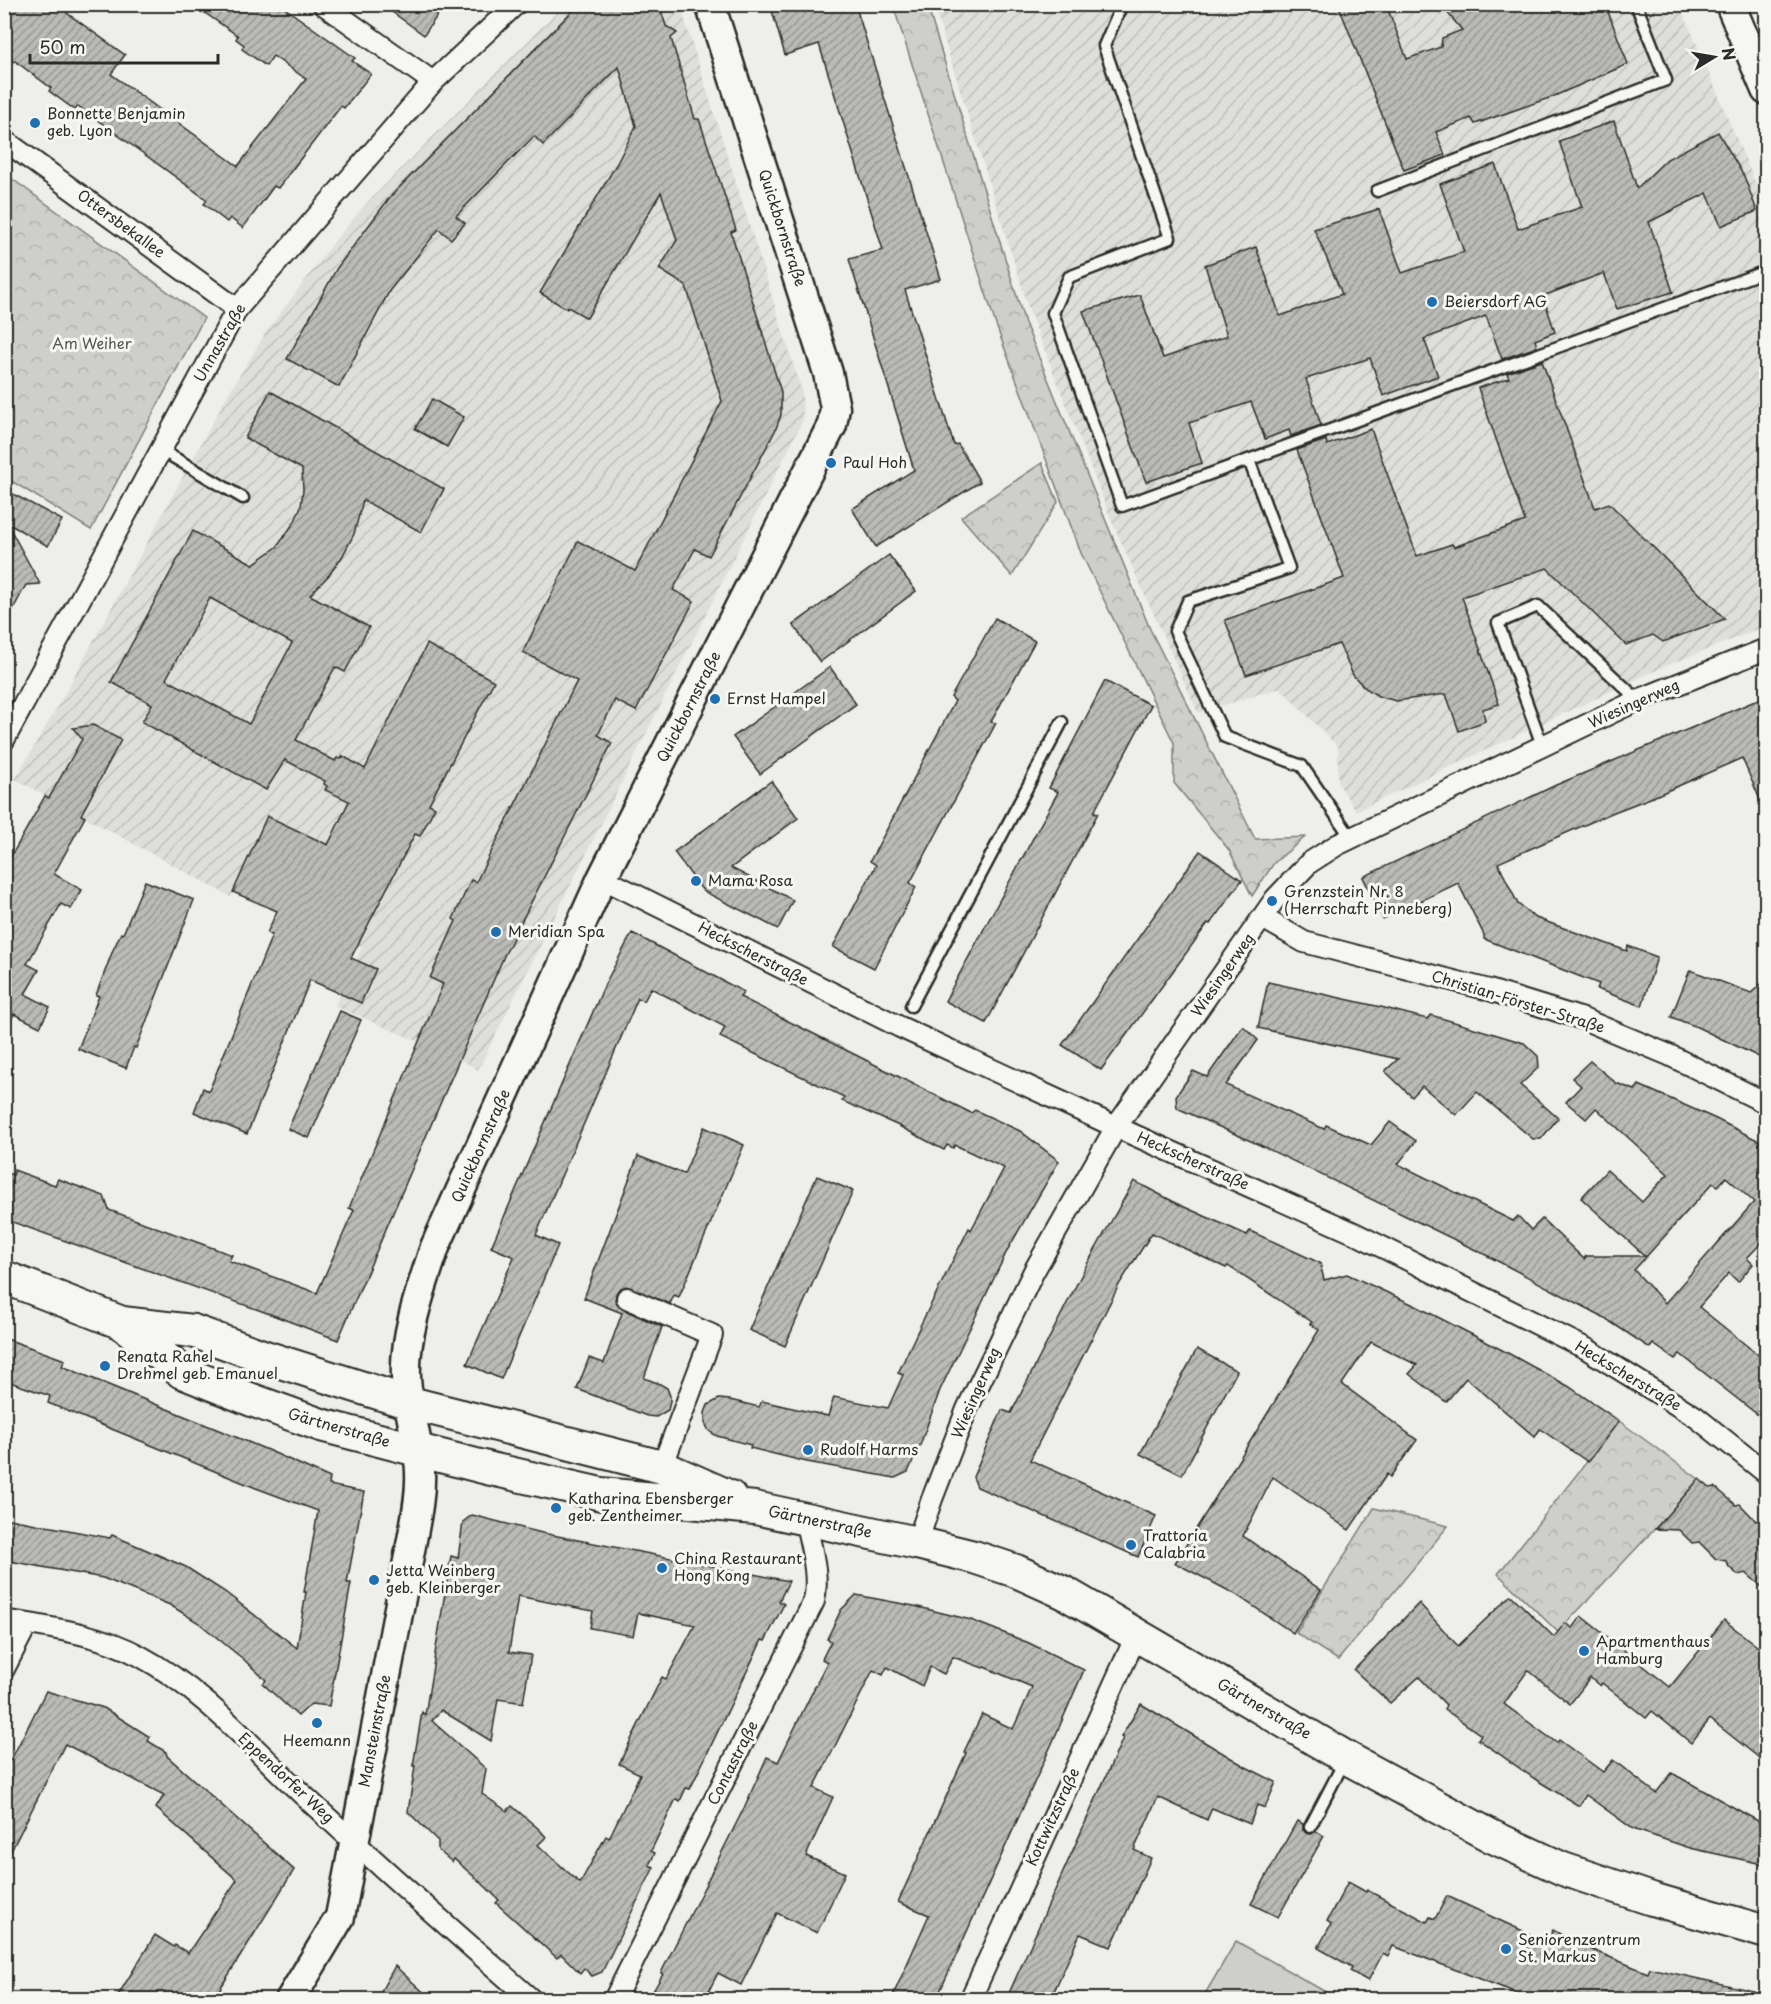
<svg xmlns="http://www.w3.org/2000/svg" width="1771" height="2004" font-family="'Playpen Sans',sans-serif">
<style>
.industrial{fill:url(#industrial-furrows)}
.park{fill:url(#park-crowns);stroke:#7c7c7a;stroke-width:1.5}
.pitch{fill:#cececa;stroke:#7c7c7a;stroke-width:1.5}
.building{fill:url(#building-hatch);stroke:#2b2b2b;stroke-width:1.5;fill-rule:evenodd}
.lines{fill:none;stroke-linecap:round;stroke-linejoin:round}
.lane-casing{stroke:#2b2b2b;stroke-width:15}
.street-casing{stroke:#2b2b2b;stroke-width:24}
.secondary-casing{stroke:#2b2b2b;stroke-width:33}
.primary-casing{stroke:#2b2b2b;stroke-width:36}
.lane{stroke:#f6f6f2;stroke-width:10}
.street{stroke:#f6f6f2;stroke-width:20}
.secondary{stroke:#f6f6f2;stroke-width:28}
.primary{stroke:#f6f6f2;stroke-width:32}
.poi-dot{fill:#1f6fb2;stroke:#f6f6f2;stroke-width:2}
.labels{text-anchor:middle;stroke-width:6;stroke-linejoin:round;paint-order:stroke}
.poi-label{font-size:15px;fill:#2b2b2b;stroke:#f6f6f2;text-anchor:start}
.street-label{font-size:15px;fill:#2b2b2b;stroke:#f6f6f2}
.park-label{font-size:15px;fill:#545453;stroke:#f6f6f2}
</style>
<defs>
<pattern id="industrial-furrows" width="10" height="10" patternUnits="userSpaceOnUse" patternTransform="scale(1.5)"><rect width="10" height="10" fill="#dededb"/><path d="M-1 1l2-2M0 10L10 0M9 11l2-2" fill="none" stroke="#bfbfbc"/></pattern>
<pattern id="park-crowns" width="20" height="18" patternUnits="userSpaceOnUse" patternTransform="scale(1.5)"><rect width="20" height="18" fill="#cececa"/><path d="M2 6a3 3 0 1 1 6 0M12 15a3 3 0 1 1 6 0" fill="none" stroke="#b1b1ae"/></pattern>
<pattern id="building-hatch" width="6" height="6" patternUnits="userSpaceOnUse" patternTransform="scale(1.5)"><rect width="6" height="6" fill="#babab7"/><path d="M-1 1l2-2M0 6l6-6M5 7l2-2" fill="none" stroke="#979795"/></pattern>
</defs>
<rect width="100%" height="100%" fill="#eeeeea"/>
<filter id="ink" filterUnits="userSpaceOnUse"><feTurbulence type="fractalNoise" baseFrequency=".0167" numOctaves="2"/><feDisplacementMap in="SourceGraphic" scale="12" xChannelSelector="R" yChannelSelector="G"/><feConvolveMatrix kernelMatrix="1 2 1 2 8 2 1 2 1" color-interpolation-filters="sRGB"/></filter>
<g filter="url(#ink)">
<!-- industrial -->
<g class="industrial">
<polygon points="941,4 1680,5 1766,208 1766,626 1661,668 1356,811 1338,783 1338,747 1280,688 1198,713 1113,524 1030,313 934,7"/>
<polygon points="564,5 680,5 802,392 803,420 478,1070 459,1059 335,1006 362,947 233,892 231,897 15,779 58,706 227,396 267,331 337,238 367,203"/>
</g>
<!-- park -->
<g class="park">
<polygon points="893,5 927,5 1025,323 1150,629 1255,839 1305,837 1274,863 1252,896 1229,850 1174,783 1174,743 1081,553 996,325"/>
<polygon points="4,173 204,318 91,530 5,477"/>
<polygon points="1042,463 1058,502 1012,576 961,517"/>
<polygon points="1619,1421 1699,1479 1662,1521 1558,1632 1498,1574"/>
<polygon points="1374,1508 1448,1526 1338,1660 1296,1633"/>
</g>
<!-- pitch -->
<polygon class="pitch" points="1236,1941 1338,1999 1202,1999"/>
<!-- building -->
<g class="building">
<polygon points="4,4 73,4 67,13 125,55 111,74 238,166 306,79 273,56 266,66 242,49 244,45 236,39 238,36 192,4 279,4 355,58 352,61 371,74 344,108 341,106 278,188 274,186 243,228 230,218 227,222 204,204 207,200 78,106 75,110 49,91 51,88 15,61 4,64"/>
<polygon points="381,4 445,4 424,35"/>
<polygon points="579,4 659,4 666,26 677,33 671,38 695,119 699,119 736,230 731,232 781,392 781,415 775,431 709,556 695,549 673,590 694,601 636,711 615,700 598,735 612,743 504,956 338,1340 270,1314 4,1219 4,1172 13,1175 14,1170 55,1185 58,1179 104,1196 109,1210 232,1255 229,1261 317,1293 354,1210 349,1208 443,984 430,978 456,921 453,919 471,880 476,882 577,681 523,652 578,541 635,571 722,401 686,286 659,269 677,240 661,192 587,318 568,307 567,309 540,293 616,165 636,126 619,67 543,145 534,136 456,216 465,223 451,239 439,229 390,290 339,387 287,359 337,268 390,197"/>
<polygon points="770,4 855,4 941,279 905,290 954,445 958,444 980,482 876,547 852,509 914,470 849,259 883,250 819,44 785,55"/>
<polygon points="1338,4 1386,4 1407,59 1441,47 1442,38 1462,30 1440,4 1605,4 1628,64 1552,97 1475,124 1471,118 1436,132 1445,155 1404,170"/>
<polygon points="1614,121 1637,188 1667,159 1718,132 1744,176 1757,211 1721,226 1707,193 1649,222 1673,292 1617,309 1604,273 1543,296 1555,332 1535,340 1537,347 1502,359 1486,316 1424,339 1438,376 1383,396 1370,358 1306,379 1321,425 1291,436 1289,430 1265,439 1251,402 1189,423 1202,463 1146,482 1083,311 1140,295 1163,358 1227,336 1205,265 1256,247 1280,316 1342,294 1314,229 1379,209 1402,273 1464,252 1440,184 1495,164 1518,229 1582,207 1559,141"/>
<polygon points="1542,361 1595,508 1609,503 1725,619 1663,642 1653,635 1626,645 1547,568 1462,597 1499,704 1483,709 1485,721 1459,731 1446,694 1396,701 1378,696 1364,687 1353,675 1339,644 1246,675 1225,620 1344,578 1297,450 1326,440 1327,445 1371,429 1417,556 1452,544 1454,547 1525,521 1478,388 1509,378 1507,373"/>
<path d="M270,391L444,489L421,532L363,500L354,534L342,557L329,575L310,595L369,627L345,672L335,667L296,740L335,761L337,758L341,759L343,756L365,769L427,644L494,681L429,804L435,807L420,836L415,834L351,958L376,969L361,1003L310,980L247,1134L194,1112L203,1088L209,1091L272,935L267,933L277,911L233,892L267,816L328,845L349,801L325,790L327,786L324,784L325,781L285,760L266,790L142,722L152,704L111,682L193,531L253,564L277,547L295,521L301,506L303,490L302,469L245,438ZM210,598L292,643L249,724L166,679Z"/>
<polygon points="432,399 464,417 447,447 415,429"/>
<polygon points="11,493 62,520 48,546 7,523 40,584 26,585 4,626 4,505"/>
<polygon points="889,555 916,591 820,662 793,625"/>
<polygon points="995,618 1035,641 991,722 996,723 910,883 916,887 874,968 833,947 876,865 870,861 955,701 951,697"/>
<polygon points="830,667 856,704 760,774 733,737"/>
<polygon points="1105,681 1151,705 1094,812 1098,813 986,1023 945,1001 1058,792 1049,788"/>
<polygon points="1767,696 1767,816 1742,758 1653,797 1614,812 1498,863 1518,904 1536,918 1627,951 1628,946 1657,957 1642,1006 1597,989 1599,984 1484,939 1484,935 1458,883 1383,919 1363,877 1556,785"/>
<polygon points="93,725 121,740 81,815 85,817 54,874 82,890 71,909 61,904 27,964 39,970 25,994 50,1007 40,1027 14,1014 4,1031 4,869 45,796 49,798 82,739 73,728"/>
<polygon points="771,781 798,818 731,868 793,900 778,929 703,891 674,852"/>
<polygon points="1200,851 1242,880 1210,924 1208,923 1101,1070 1062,1045"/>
<polygon points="145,881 194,900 136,1048 134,1047 126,1068 78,1049 99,996 96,995 113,950 121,933 123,934"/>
<polygon points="632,933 744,992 740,997 804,1029 971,1113 975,1110 1020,1131 1059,1161 1008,1249 984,1299 940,1390 919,1448 908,1472 895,1478 807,1462 750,1448 751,1445 717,1436 709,1431 705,1423 705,1413 708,1405 719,1399 730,1400 759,1407 762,1401 828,1416 834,1397 888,1408 903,1375 898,1373 920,1326 969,1228 971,1230 1004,1168 955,1145 953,1148 947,1145 944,1150 899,1126 842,1101 844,1097 720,1037 725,1027 651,988 644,1001 638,998 536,1235 558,1245 501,1379 467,1364 514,1257 491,1247 605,984"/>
<polygon points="1690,970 1751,993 1767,979 1767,1050 1759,1057 1697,1027 1671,1017"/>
<polygon points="1268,982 1381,1007 1427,1019 1431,1015 1524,1043 1538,1056 1539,1067 1520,1085 1542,1104 1542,1107 1543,1105 1558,1118 1541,1139 1533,1139 1477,1092 1456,1115 1422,1086 1412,1097 1385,1071 1398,1059 1258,1028"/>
<polygon points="340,1011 361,1020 309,1138 288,1129"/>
<path d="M1243,1026L1258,1040L1226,1085L1324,1129L1326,1125L1371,1145L1390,1122L1416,1141L1398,1164L1513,1221L1518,1216L1531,1230L1542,1219L1584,1259L1586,1256H1645L1581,1198L1607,1170L1642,1202L1668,1174L1596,1108L1586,1119L1566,1102L1581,1086L1572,1078L1590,1061L1616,1083L1635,1090L1639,1085L1716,1119L1767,1145V1237L1747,1258L1753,1264L1738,1282L1729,1273L1699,1307L1767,1362V1422L1680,1354L1675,1359L1653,1344L1650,1348L1600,1315L1488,1256L1262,1146L1177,1108L1176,1096L1193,1071L1207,1077ZM1726,1177L1754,1202L1665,1303L1634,1270L1713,1183L1718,1186Z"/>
<polygon points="704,1127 744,1145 679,1297 674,1295 670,1304 626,1286 619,1289 616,1294 615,1300 622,1309 662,1327 644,1378 660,1384 667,1388 670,1396 670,1402 668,1410 656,1417 647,1416 577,1389 589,1358 604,1363 622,1313 584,1298 638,1156 684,1174"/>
<polygon points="817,1176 853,1191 785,1346 749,1330"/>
<polygon points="1134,1181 1180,1205 1247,1235 1250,1231 1320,1263 1324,1280 1347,1274 1416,1306 1506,1352 1568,1386 1619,1421 1588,1462 1540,1429 1535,1437 1466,1378 1446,1402 1409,1374 1417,1365 1371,1342 1342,1384 1417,1440 1390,1477 1387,1474 1349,1530 1273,1477 1243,1536 1321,1590 1293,1633 1235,1594 1175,1563 1319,1330 1310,1324 1312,1322 1228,1266 1226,1268 1152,1233 1120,1283 1030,1460 1156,1516 1138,1557 977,1487 973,1477 1002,1410 1011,1413 1086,1266"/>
<polygon points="4,1338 65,1360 62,1366 270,1451 330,1478 329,1485 364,1492 347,1583 351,1583 329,1706 311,1704 298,1716 263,1684 266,1680 243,1659 199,1623 170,1605 103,1578 4,1560 4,1518 110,1538 112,1535 186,1567 225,1592 297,1648 306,1592 304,1592 318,1511 256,1488 48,1403 50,1396 4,1380"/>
<polygon points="1197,1349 1237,1371 1182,1475 1140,1454"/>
<polygon points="1699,1479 1710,1488 1715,1487 1736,1505 1740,1504 1756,1521 1767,1516 1767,1591 1746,1573 1738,1575 1729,1567 1726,1561 1716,1559 1699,1542 1692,1543 1679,1530 1655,1529"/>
<path d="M472,1515L542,1533L789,1581L779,1601L784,1604L765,1641L762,1640L690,1789L686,1788L680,1801L676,1799L651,1851L655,1853L649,1865L654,1867L602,1972L592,1976L584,1968L580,1973L561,1954L557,1958L496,1903L499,1900L487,1888L454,1859L452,1862L438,1850V1841L408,1812L415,1766H413L422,1712L425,1715L451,1556L458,1558L463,1522ZM518,1596L593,1611L590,1628L633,1636L638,1613L695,1625L666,1679L662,1677L619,1764L640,1774L609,1838L606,1836L580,1883L538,1845L546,1837L540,1830L512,1806L507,1811L482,1794L486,1769L432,1721L441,1710L491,1741L498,1699L523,1703L531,1655L509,1652Z"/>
<polygon points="856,1595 914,1606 971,1620 1029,1643 1084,1670 1054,1739 936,2000 891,2000 929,1915 898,1902 966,1753 964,1752 982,1714 1013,1729 1032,1687 984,1667 983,1668 953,1657 944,1674 930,1667 922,1686 887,1667 883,1675 873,1670 814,1788 833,1797 806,1856 845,1873 817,1933 777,1913 741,1985 718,1973 704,2000 648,2000 663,1974 661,1973 669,1957 744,1808 767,1757 778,1762 827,1662 822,1659 831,1641 827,1639 841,1610"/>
<polygon points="1511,1595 1554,1637 1565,1623 1572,1628 1581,1616 1670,1687 1724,1620 1767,1654 1767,1764 1710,1719 1691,1743 1652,1711 1646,1718 1602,1683 1600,1686 1590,1678 1570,1704 1528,1670 1504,1704 1557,1743 1559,1740 1603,1772 1613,1760 1656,1793 1672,1773 1767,1826 1767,1865 1690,1848 1633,1829 1586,1795 1579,1806 1535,1779 1478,1739 1481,1735 1444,1709 1446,1705 1419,1677 1390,1703 1354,1670 1419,1603 1458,1646"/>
<polygon points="46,1691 104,1708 150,1737 148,1741 166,1752 167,1756 294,1870 213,2000 115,2000 155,1935 174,1947 175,1945 188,1953 237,1880 156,1808 164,1795 65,1744 4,1865 4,1756 11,1760"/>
<polygon points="1141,1704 1246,1767 1276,1782 1265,1808 1257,1805 1250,1824 1212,1808 1207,1820 1158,1797 1134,1850 1151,1858 1111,1947 1080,1934 1050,2000 1006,2000 1123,1738 1121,1737"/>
<polygon points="1297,1821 1303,1824 1303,1830 1306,1833 1311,1834 1316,1831 1324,1836 1278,1917 1251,1904"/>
<polygon points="1348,1882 1366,1892 1367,1890 1427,1922 1430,1917 1435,1919 1447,1896 1547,1942 1553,1930 1578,1944 1648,1973 1650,1968 1754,1991 1753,2000 1526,2000 1509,1990 1393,1946 1388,1956 1383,1953 1368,1981 1350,1971 1352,1967 1318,1948 1331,1924 1327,1921"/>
<polygon points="395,1966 432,2000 376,2000"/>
</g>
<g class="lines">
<defs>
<g id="lane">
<polyline points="1122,4 1104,46 1170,238 1069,277 1053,313 1122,506 1766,271"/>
<polyline points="1377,191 1666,80 1636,4"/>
<polyline points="161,450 243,498"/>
<polyline points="1249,460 1289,568 1188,601 1175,631 1225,737 1302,766 1352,839"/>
<polyline points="1542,745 1498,623 1538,606 1638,700"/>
<polyline points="911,1006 1062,722"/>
<polyline points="1310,1827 1345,1760"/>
</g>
<g id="street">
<polyline points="323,4 433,82"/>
<polyline points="4,140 237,309"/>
<polyline points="4,740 237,309 433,82 516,4"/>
<polyline points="602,878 900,1027 1116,1127 1354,1233 1587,1349 1696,1417 1766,1473"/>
<polyline points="1263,918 1304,942 1489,990 1583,1019 1669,1055 1766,1103"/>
<polyline points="627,1298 712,1335 662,1467"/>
<polyline points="917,1543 932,1499 967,1409 1034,1271 1116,1127 1275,899 1309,863 1337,845 1638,700 1766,649"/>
<path d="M4,1620C50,1628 98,1633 140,1656C202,1689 251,1746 302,1794C377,1864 454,1932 532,2000"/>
<polyline points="4,1669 27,1624"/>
<path d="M614,2000L814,1601C820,1574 810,1545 805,1518"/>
<polyline points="970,2000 1137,1634"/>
</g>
<g id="secondary">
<polyline points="1730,4 1766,90"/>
<path d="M290,2000L340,1917L412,1540C416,1518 421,1495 420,1472C419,1440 407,1409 406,1376C404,1335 422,1286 435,1247L602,878L832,425L835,408L828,373L710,4"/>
</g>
<g id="primary">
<polyline points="4,1277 122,1323 193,1331 265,1357 410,1403 662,1467 730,1497"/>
<polyline points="122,1323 182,1372 252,1400 321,1425 491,1469 601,1494 755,1508 917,1543 974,1557 1016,1571 1065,1593 1347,1758 1491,1836 1563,1869 1652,1899 1766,1932"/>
</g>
</defs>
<!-- lane casing -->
<use href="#lane" class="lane-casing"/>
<!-- street casing -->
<use href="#street" class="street-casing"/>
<!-- secondary casing -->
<use href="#secondary" class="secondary-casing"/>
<!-- primary casing -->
<use href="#primary" class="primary-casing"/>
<!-- lane -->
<use href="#lane" class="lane"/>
<!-- street -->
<use href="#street" class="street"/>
<!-- secondary -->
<use href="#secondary" class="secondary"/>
<!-- primary -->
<use href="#primary" class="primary"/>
</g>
</g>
<!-- markers -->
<g class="poi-dot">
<circle cx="35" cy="123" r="6"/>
<circle cx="1432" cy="302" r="6"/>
<circle cx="831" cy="463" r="6"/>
<circle cx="715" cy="699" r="6"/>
<circle cx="696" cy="881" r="6"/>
<circle cx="1272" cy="901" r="6"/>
<circle cx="496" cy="932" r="6"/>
<circle cx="105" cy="1366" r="6"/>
<circle cx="808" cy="1450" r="6"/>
<circle cx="556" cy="1508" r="6"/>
<circle cx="1131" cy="1545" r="6"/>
<circle cx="662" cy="1568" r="6"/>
<circle cx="374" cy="1580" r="6"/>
<circle cx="1584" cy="1651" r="6"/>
<circle cx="317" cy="1723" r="6"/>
<circle cx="1506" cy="1949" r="6"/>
</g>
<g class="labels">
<!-- poi labels -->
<g class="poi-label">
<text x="47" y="119">Bonnette Benjamin<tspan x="47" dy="17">geb. Lyon</tspan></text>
<text x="1444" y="307">Beiersdorf AG</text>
<text x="843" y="468">Paul Hoh</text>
<text x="727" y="704">Ernst Hampel</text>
<text x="708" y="886">Mama Rosa</text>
<text x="1284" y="897">Grenzstein Nr. 8<tspan x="1284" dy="17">(Herrschaft Pinneberg)</tspan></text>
<text x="508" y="937">Meridian Spa</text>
<text x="117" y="1362">Renata Rahel<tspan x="117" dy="17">Drehmel geb. Emanuel</tspan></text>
<text x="820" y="1455">Rudolf Harms</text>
<text x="568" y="1504">Katharina Ebensberger<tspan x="568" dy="17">geb. Zentheimer</tspan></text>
<text x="1143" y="1541">Trattoria<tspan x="1143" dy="17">Calabria</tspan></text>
<text x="674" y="1564">China Restaurant<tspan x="674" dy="17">Hong Kong</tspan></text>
<text x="386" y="1576">Jetta Weinberg<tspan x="386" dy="17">geb. Kleinberger</tspan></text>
<text x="1596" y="1647">Apartmenthaus<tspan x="1596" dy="17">Hamburg</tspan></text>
<text x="317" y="1746" text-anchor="middle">Heemann</text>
<text x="1518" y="1945">Seniorenzentrum<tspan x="1518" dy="17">St. Markus</tspan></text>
</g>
<!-- street labels -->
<g class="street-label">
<text transform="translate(121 224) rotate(36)" y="5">Ottersbekallee</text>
<text transform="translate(782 228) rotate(72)" y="5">Quickbornstraße</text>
<text transform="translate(220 343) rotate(-60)" y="5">Unnastraße</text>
<text transform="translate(1634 704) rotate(-24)" y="5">Wiesingerweg</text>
<text transform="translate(689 707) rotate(-63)" y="5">Quickbornstraße</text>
<text transform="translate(753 954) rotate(27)" y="5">Heckscherstraße</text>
<text transform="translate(1223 975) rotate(-55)" y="5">Wiesingerweg</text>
<text transform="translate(1518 1002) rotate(17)" y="5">Christian-Förster-Straße</text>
<text transform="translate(481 1146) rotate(-66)" y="5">Quickbornstraße</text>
<text transform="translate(1193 1161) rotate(24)" y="5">Heckscherstraße</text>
<text transform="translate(1628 1376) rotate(31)" y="5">Heckscherstraße</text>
<text transform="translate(976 1393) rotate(-66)" y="5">Wiesingerweg</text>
<text transform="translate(339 1428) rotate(16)" y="5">Gärtnerstraße</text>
<text transform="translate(820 1522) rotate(12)" y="5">Gärtnerstraße</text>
<text transform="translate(1264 1709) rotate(30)" y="5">Gärtnerstraße</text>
<text transform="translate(375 1731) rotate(-79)" y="5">Mansteinstraße</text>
<text transform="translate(733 1763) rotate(-63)" y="5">Contastraße</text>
<text transform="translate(286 1778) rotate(43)" y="5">Eppendorfer Weg</text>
<text transform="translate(1053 1817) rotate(-65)" y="5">Kottwitzstraße</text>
</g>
<!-- park labels -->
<g class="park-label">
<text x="92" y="349">Am Weiher</text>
</g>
</g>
<!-- margin -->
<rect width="1771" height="2004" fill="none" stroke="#f6f6f2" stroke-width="24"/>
<rect x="12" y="12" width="1747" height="1980" fill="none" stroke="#2b2b2b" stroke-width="2" filter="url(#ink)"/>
<!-- north arrow -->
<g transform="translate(1714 57) rotate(79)" stroke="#f6f6f2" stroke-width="4.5" paint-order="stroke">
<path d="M0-4.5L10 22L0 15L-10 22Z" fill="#2b2b2b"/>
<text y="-9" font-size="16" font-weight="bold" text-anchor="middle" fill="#2b2b2b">N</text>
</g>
<!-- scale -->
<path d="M30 54v9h188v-9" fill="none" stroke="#2b2b2b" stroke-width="3"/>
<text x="39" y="54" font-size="18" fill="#2b2b2b" stroke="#f6f6f2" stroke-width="4.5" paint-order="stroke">50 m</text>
</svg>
